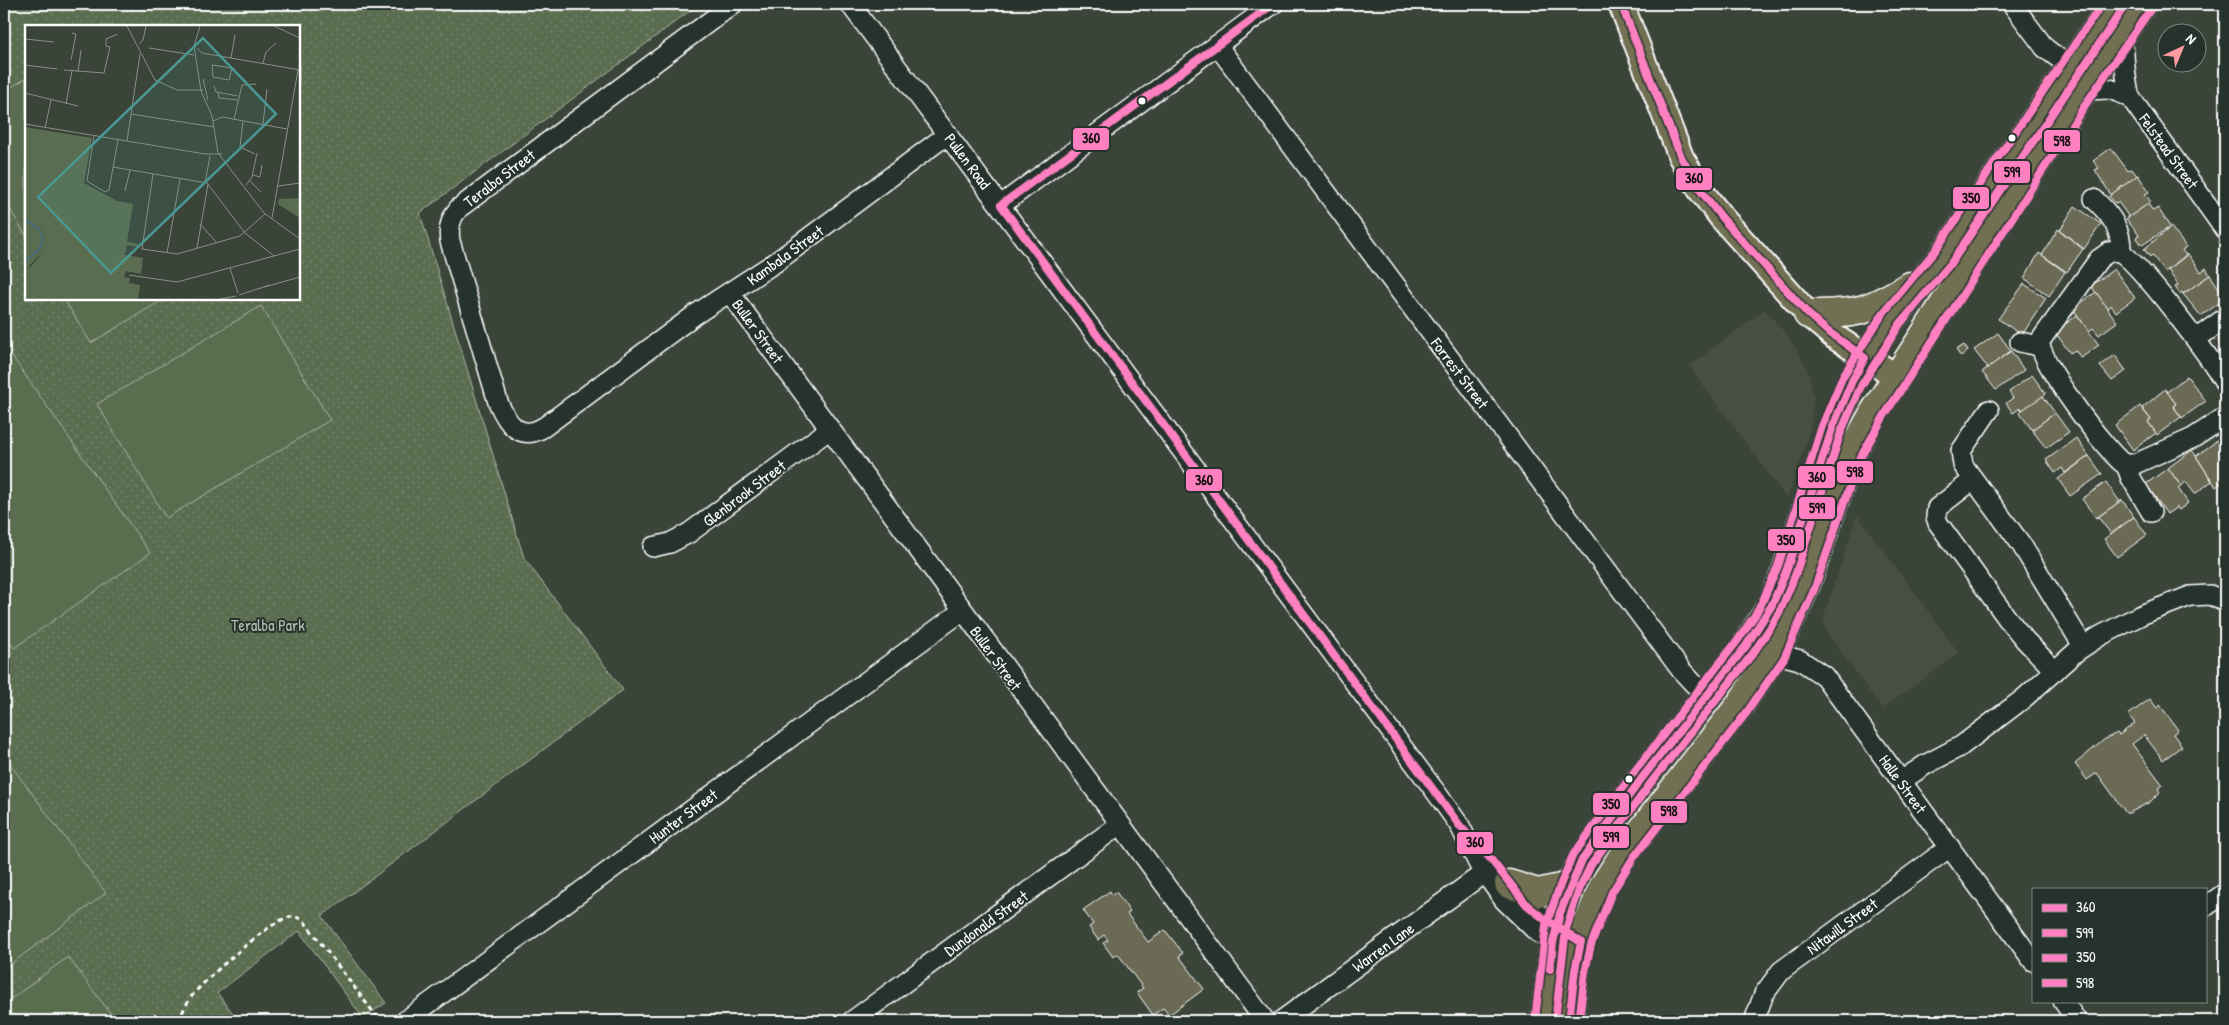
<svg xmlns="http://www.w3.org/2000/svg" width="2229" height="1025" font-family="'Patrick Hand',sans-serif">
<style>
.built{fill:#484f41}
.park{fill:url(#park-dots);stroke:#acb6a8;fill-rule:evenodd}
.pitch{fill:#5a6d50;stroke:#acb6a8}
.building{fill:#6a6a55;stroke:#fff}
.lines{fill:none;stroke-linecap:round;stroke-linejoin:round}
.minor-casing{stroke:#fff;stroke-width:22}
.major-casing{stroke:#fff;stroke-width:28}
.highway-casing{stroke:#fff;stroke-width:31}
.path{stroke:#fff;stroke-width:3;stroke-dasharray:5 4;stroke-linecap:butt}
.minor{stroke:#26332d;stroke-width:19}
.major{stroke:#716f52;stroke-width:24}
.highway{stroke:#716f52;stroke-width:28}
.bus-1-casing{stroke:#26332d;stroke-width:11}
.bus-2-casing{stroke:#26332d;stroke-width:11}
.bus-3-casing{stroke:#26332d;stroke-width:11}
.bus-4-casing{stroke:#26332d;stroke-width:11}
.bus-1{stroke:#ff80c0;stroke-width:8}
.bus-2{stroke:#ff80c0;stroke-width:8}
.bus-3{stroke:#ff80c0;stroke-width:8}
.bus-4{stroke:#ff80c0;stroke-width:8}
.bus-dot{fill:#fff;stroke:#26332d;stroke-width:2}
.labels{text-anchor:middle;stroke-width:4;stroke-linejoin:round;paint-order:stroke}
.street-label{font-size:16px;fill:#fff;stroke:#26332d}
.park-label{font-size:16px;fill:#b5bdb0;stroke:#26332d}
.inset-river{fill:none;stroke:#4c6a73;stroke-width:2.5}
.inset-road{fill:none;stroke:#898f88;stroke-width:1}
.view{fill:#4b9892;fill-opacity:0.15;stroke:#4b9892;stroke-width:2.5}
.inset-edge{fill:none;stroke:#fff;stroke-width:2.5}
.line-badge{stroke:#26332d;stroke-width:2}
.pale-badge-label{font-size:14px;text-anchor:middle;font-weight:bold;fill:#111}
</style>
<defs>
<pattern id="park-dots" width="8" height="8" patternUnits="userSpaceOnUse" patternTransform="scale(1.25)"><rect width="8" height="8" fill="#5a6d50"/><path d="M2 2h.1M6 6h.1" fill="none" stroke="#73836a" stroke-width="1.8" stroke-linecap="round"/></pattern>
</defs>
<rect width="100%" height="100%" fill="#3a4439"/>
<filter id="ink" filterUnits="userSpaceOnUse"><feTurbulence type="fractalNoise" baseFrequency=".02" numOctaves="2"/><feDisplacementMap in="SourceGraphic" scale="10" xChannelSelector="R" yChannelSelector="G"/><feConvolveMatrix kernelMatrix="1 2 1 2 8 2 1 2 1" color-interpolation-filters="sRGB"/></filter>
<g filter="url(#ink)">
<!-- built -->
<g class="built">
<polygon points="1765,309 1790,339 1807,367 1814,399 1810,431 1787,499 1689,366"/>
<polygon points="1857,515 1959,653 1882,709 1827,633 1823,618"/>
</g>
<!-- park -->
<path class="park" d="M4,4H699L420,213L524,558L623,690L322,916L386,1003L363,1018L299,931L217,993L239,1021H4ZM26,26H299V299H26Z"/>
<!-- pitch -->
<g class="pitch">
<polygon points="26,78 26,236 4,199 4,92"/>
<polygon points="64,299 164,299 91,343"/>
<polygon points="261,306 330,420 166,518 97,404"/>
<polygon points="11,355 150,553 14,648 4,632 4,360"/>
<polygon points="4,756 106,893 4,969"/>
<polygon points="68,957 116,1021 4,1021 4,1004"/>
</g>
<!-- building -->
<g class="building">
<polygon points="2111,148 2128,171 2132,169 2137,176 2111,195 2095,170 2099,168 2093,161"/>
<polygon points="2138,175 2149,192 2145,194 2151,202 2129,217 2118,202 2115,203 2109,196"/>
<polygon points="2148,204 2153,211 2158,208 2170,227 2142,245 2136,237 2139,235 2126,219"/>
<polygon points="2075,206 2101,224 2084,249 2060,230"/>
<polygon points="2171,227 2186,247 2182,250 2186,255 2165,272 2152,255 2150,257 2144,249"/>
<polygon points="2058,229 2083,249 2067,272 2042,255"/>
<polygon points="2039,253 2065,272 2049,296 2024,278"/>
<polygon points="2188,254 2201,272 2206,268 2210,275 2183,294 2182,292 2180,294 2175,287 2178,285 2168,270"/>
<polygon points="2114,269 2135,298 2116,312 2111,305 2107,308 2091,286"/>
<polygon points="2210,275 2221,291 2223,289 2225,292 2225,302 2222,301 2201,316 2183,294"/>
<polygon points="2024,284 2046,298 2022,335 1998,319"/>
<polygon points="2096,292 2117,322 2099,335 2093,328 2089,331 2073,309"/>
<polygon points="2077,315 2099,345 2081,358 2075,350 2070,353 2055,332"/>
<polygon points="1998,333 2011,351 1988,368 1974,350"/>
<polygon points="2225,335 2225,351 2218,340"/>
<polygon points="1964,345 1968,351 1961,357 1956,350"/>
<polygon points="2011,351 2024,370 1996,390 1982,372"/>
<polygon points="2115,355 2126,371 2112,381 2100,366"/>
<polygon points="2032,375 2046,394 2027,408 2022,410 2020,408 2013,413 2006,403 2013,398 2009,392"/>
<polygon points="2187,376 2206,401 2182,418 2173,406 2176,404 2167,392"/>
<polygon points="2165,389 2176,404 2173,406 2181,417 2157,435 2148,422 2151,420 2142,408"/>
<polygon points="2043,396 2055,413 2032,430 2019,412"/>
<polygon points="2140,406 2151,420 2148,422 2156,433 2133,450 2115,425"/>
<polygon points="2055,413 2069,432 2046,448 2032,430"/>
<polygon points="2225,435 2225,451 2218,440"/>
<polygon points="2076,438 2089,456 2065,473 2062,468 2055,473 2046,460"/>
<polygon points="2218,440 2225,451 2225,480 2216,487 2196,456"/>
<polygon points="2192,450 2212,481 2195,494 2186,482 2181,486 2168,468"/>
<polygon points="2089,456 2102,474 2070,496 2058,479"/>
<polygon points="2168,468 2181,486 2178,488 2188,503 2179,510 2177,507 2167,514 2146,484"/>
<polygon points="2106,482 2120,502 2096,518 2082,499"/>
<polygon points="2122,500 2134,517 2111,534 2098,517"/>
<polygon points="2134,517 2147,535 2117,557 2104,539"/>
<polygon points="2150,699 2157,708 2160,705 2178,730 2173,734 2182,746 2163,760 2144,735 2132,744 2163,785 2158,789 2160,792 2150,802 2129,813 2126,813 2097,773 2087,780 2075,764 2105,739 2117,733 2119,735 2135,723 2128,715"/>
<polygon points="1110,891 1112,895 1116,892 1130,912 1127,914 1148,942 1165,930 1183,953 1179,956 1204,989 1169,1015 1163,1008 1153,1015 1138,994 1137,992 1143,988 1118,954 1113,957 1103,943 1108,940 1104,935 1098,940 1089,927 1093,924 1083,910"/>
</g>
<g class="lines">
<defs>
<g id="minor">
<path d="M733,4L459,208C450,218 448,228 450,241L498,402C507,423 519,442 544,427L696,314L776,262L948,134"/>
<polyline points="850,4 1438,795 1460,826 1479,865 1504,900 1536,931 1562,948"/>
<polyline points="2012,4 2045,48 2070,67"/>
<path d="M2121,32C2126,56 2123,73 2130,97L2225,230"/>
<polyline points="1217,45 1681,670 1694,684 1708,694"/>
<polyline points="2083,90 2110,89 2130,97"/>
<path d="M2094,199C2110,214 2122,229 2121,252"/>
<polyline points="1001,205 1273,4"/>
<polyline points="730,293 1265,1021"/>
<polyline points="2196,339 2225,318"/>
<polyline points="2020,342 2039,346"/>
<path d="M2225,383C2212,360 2137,258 2118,251L2109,252L2099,259L2040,341C2037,359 2107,453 2124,464H2135L2193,438L2225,417"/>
<polyline points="1989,410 1961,451 1963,465 2021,544 2083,646"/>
<polyline points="2126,465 2131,478 2151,512"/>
<polyline points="1973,480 1937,508 1936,517 1938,523 2007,618 2025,640 2055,671"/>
<polyline points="653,547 670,543 689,533 830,429"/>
<polyline points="1746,646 1800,660 1824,676 2033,961"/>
<polyline points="1901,781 1925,765 1961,746 2023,699 2077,651 2100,636 2141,615 2190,596 2210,595 2225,602"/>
<polyline points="1509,884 1532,909 1565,932"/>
<polyline points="2205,907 2225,893"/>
<polyline points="2063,1001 2077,1021"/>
<polyline points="405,1021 962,611"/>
<polyline points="852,1021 1119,825"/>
<polyline points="1281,1021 1484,873"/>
<polyline points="1754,1021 1764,994 1781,971 1950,847"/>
</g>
<polyline id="major" points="1621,4 1681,157 1701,191 1722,218 1808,314 1835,337 1897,377"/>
<g id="highway">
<path d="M1808,314C1858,314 1867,312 1910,286"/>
<polyline points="1509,884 1538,893 1570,886"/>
<polyline points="1545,1021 1556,927 1570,886 1582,860 1642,778 1746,646 1763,620 1772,605 1787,569 1832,429 1852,381 1892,318 1943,257 2114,4"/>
<polyline points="1569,1021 1575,970 1581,942 1603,887 1626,851 1739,706 1775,653 1805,587 1850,456 1875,411 2083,90 2142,4"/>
</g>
</defs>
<!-- minor casing -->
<use href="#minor" class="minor-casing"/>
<!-- major casing -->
<use href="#major" class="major-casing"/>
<!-- highway casing -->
<use href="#highway" class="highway-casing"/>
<!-- path -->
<path class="path" d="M178,1021C182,1013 186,1005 191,997C203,981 267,924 286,918C293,915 298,917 304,921L380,1021"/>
<!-- minor -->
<use href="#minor" class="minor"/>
<!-- major -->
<use href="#major" class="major"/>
<!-- highway -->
<use href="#highway" class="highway"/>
<defs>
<g id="bus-1">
<polyline points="1273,4 1001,205 1460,826 1489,857 1527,905 1543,918 1581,942 1575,970 1569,1021"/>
<polyline points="1550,969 1553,943 1560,913 1582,860 1642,778 1746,646 1772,605 1787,569 1832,429 1852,381 1865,358 1826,330 1808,314 1722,218 1701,191 1681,157 1621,4"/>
</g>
<polyline id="bus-2" points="1555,1021 1566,929 1579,890 1591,865 1650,784 1754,652 1772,625 1781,609 1796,573 1841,432 1861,386 1900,324 1951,263 2122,10"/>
<polyline id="bus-3" points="1535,1020 1546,925 1561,883 1573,855 1634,772 1738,640 1755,615 1763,600 1778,566 1822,426 1843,376 1884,312 1935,251 2102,4"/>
<polyline id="bus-4" points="1579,1021 1585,972 1591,945 1612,892 1634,857 1747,712 1784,658 1814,590 1859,460 1884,416 2091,96 2150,10"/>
</defs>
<!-- bus-1 casing -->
<use href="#bus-1" class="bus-1-casing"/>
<!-- bus-2 casing -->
<use href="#bus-2" class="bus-2-casing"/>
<!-- bus-3 casing -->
<use href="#bus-3" class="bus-3-casing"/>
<!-- bus-4 casing -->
<use href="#bus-4" class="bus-4-casing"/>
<!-- bus-1 -->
<use href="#bus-1" class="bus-1"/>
<!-- bus-2 -->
<use href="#bus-2" class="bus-2"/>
<!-- bus-3 -->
<use href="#bus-3" class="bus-3"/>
<!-- bus-4 -->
<use href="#bus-4" class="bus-4"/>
</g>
</g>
<!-- markers -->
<g class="bus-dot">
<circle cx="1142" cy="101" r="4.5"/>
<circle cx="2012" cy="138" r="4.5"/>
<circle cx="1629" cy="779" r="4.5"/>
</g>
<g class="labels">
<!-- street labels -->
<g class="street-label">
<text transform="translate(2169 151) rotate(54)" y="6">Felstead Street</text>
<text transform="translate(968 161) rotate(53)" y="6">Pullen Road</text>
<text transform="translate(499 178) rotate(-37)" y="6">Teralba Street</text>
<text transform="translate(785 255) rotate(-36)" y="6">Kambala Street</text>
<text transform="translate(758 331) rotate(54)" y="6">Buller Street</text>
<text transform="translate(1460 373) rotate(53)" y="6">Forrest Street</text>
<text transform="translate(744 493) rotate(-37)" y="6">Glenbrook Street</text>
<text transform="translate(996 658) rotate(54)" y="6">Buller Street</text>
<text transform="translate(1903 784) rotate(54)" y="6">Halle Street</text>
<text transform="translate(683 816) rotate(-36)" y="6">Hunter Street</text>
<text transform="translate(986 923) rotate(-36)" y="6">Dundonald Street</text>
<text transform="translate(1842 926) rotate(-36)" y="6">Nitawill Street</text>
<text transform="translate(1383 947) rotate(-36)" y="6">Warren Lane</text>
</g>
<!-- park labels -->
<g class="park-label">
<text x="268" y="631">Teralba Park</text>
</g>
</g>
<!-- overview -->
<g transform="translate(25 25)">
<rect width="275" height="275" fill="#3a4439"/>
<path d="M0,192L16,202L21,215L18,226L4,241L12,270L17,274H0Z" fill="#5a6d50"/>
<path d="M0,102L67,113L59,158L92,176L108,179L102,217L113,219V222L102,220L100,230L118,233L116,249L101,246L99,252L105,253L104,258L115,260L113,274H17L12,270L0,249L18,226L21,215L16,202L0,192ZM275,173V193L253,179L254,174Z" fill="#5a6d50"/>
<path d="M22,171L48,178L44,191L18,184ZM54,176L67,180L62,199L49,195ZM39,198L64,203L60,219L36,214ZM43,222L61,225L57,254L38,251ZM66,228L85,231L80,258L62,255ZM86,238L98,240L95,260L83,258ZM36,253L57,257L55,270L34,266ZM61,258L82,261L80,270L59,267Z" fill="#5a6d50"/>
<path class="inset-river" d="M0,195L14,204L18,214L14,225L0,236"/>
<path class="inset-road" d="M102,1L130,55L152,65H178M175,1L169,21L176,66L187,91L193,128L239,188L275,214M249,1L275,13M0,14L29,17M114,19L118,15L121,1M124,23L169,30M172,23L177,28L275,45M206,33L210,10M46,35L51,9L47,8M238,38L241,27L251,18M0,40L32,44M187,40L207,43L204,55L188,52ZM39,45L79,48L85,22L81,21V14L93,9M53,47L56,25M178,54L183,75M189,61L191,67L213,71M193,67L194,73L213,75M0,68L53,81M41,79L47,46M106,89L189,102M209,94L217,60L231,59M188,96L197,92L262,104M218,96L215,122L230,129M0,99L180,129H197M238,99L242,64M20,103L26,75M69,111L62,156L80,167L84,165L93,115M102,116L115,29M88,142L182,158L220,208L249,231M128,149L117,224L152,229L215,211L240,189M228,150L235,152L237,140M225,156L236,167M180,158L185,131M221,160L227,152L232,128M253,161L275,158M100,166L105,145M247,193L273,45M175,199L192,218M172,223L183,159M142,228L155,154M205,243L213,268M104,250L152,257L275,224M239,262L275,252M214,270L245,260M195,274L211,271"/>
<path class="view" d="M178,13L251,89L86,248L13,172Z"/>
<rect width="275" height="275" class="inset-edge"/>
</g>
<g class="line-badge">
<rect x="1072" y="127" width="38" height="24" rx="5" fill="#ff80c0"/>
<rect x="2043" y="129" width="38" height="24" rx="5" fill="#ff80c0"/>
<rect x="1993" y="160" width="38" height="24" rx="5" fill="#ff80c0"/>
<rect x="1675" y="167" width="38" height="24" rx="5" fill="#ff80c0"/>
<rect x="1952" y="186" width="38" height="24" rx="5" fill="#ff80c0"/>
<rect x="1836" y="460" width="38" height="24" rx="5" fill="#ff80c0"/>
<rect x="1797" y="465" width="39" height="24" rx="5" fill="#ff80c0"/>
<rect x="1185" y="468" width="38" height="24" rx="5" fill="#ff80c0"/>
<rect x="1798" y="496" width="38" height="24" rx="5" fill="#ff80c0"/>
<rect x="1767" y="528" width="38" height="24" rx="5" fill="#ff80c0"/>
<rect x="1592" y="792" width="38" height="24" rx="5" fill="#ff80c0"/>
<rect x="1650" y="800" width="38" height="24" rx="5" fill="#ff80c0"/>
<rect x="1592" y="825" width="38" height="24" rx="5" fill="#ff80c0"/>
<rect x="1456" y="831" width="38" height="24" rx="5" fill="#ff80c0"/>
</g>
<g class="pale-badge-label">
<text x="1091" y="143">360</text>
<text x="2062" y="146">598</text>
<text x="2012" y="177">599</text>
<text x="1694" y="183">360</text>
<text x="1971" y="203">350</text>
<text x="1855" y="477">598</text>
<text x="1817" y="482">360</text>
<text x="1204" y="485">360</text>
<text x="1817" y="513">599</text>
<text x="1786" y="545">350</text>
<text x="1611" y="809">350</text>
<text x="1669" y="816">598</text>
<text x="1611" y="842">599</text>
<text x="1475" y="847">360</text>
</g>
<!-- margin -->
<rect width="2229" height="1025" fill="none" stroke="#26332d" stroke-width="20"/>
<rect x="10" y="10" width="2209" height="1005" fill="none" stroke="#fff" stroke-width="2" filter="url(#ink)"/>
<!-- legend -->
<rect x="2032" y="888" width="175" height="115" fill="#26332d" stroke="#7d8581"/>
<rect x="2042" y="904" width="25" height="8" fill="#ff80c0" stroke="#7d8581"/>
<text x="2076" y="912" font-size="15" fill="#ffffff">360</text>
<rect x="2042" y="929" width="25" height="8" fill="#ff80c0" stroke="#7d8581"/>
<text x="2076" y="938" font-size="15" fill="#ffffff">599</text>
<rect x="2042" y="954" width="25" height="8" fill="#ff80c0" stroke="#7d8581"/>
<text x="2076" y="962" font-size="15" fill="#ffffff">350</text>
<rect x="2042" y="979" width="25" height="8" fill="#ff80c0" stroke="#7d8581"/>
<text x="2076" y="988" font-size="15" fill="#ffffff">598</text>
<!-- north arrow -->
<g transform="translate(2182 48) rotate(44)"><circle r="24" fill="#26332d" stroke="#7d8581"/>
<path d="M0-4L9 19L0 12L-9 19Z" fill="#ff9aa2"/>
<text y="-8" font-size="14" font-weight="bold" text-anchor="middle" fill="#ffffff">N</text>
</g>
</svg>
